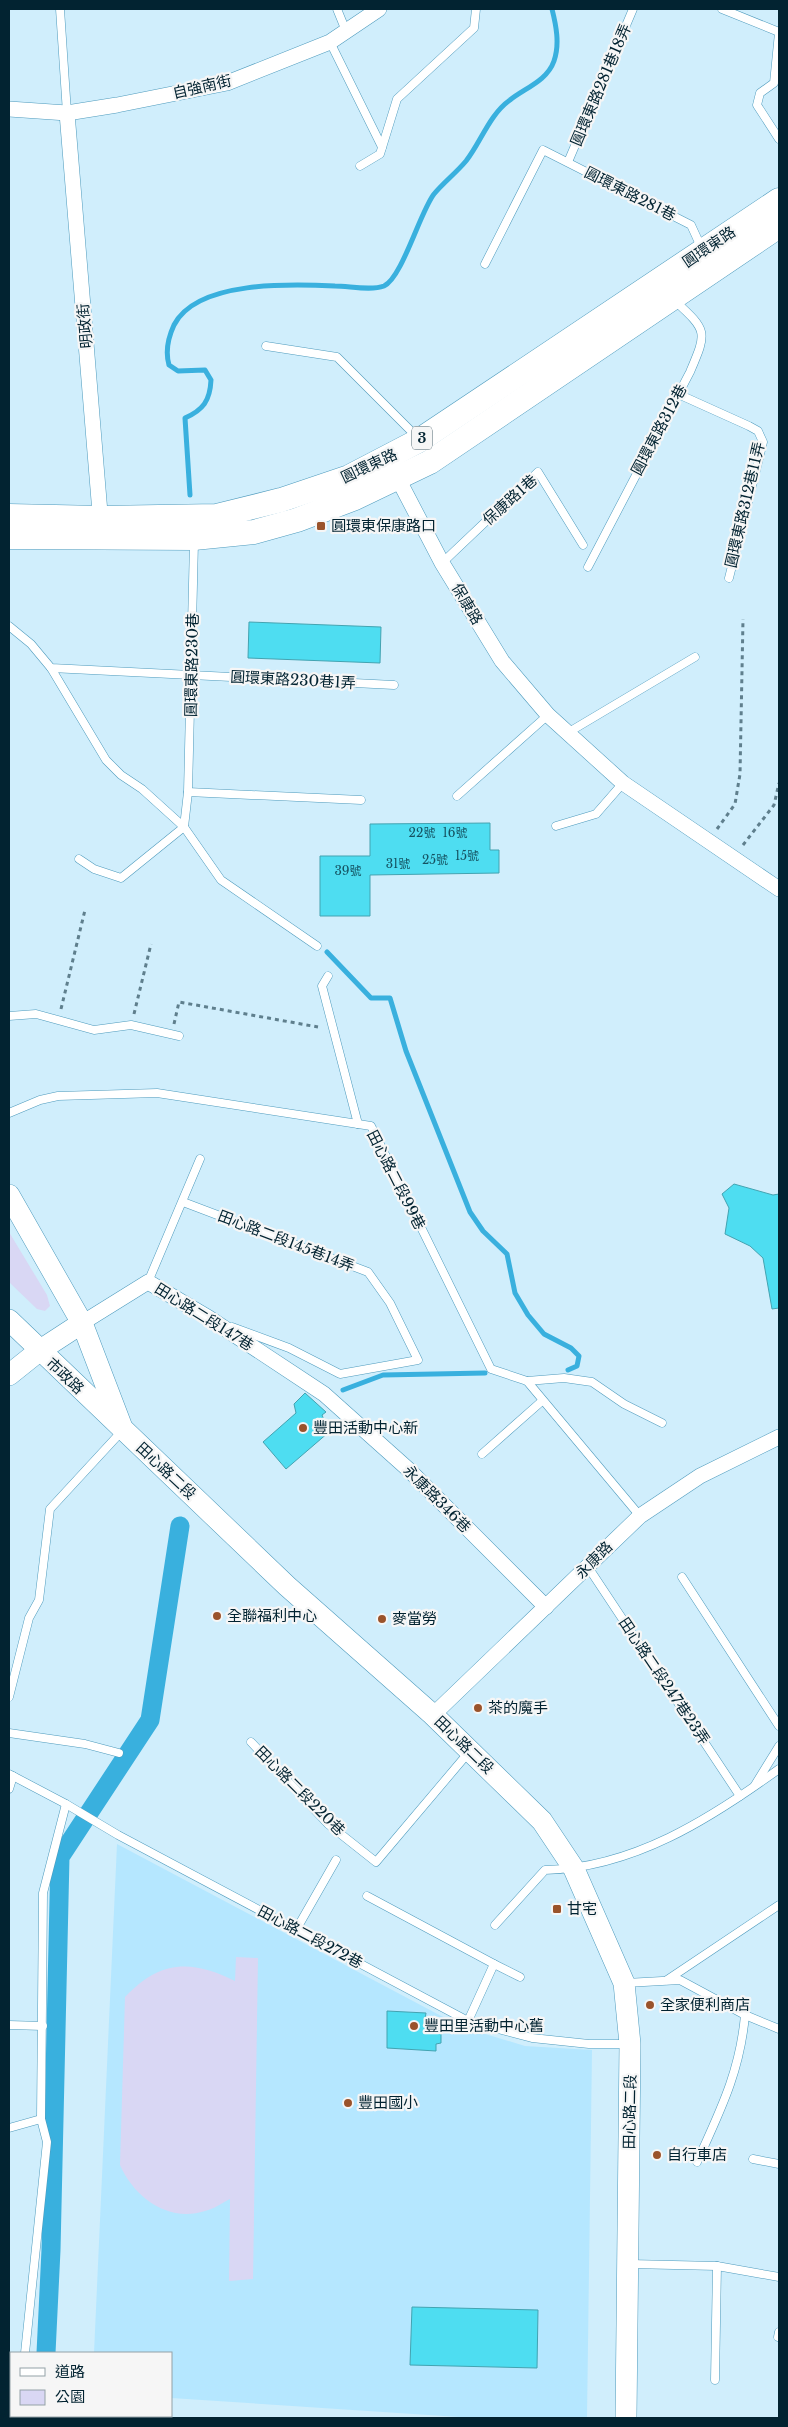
<svg xmlns="http://www.w3.org/2000/svg" width="788" height="2427" font-family="'Libre Baskerville','Noto Sans TC',serif">
<style>
.built{fill:#b5e7ff}
.green{fill:#d9d7f4}
.lines{fill:none;stroke-linecap:round;stroke-linejoin:round}
.stream{stroke:#39b0de;stroke-width:5}
.canal{stroke:#39b0de;stroke-width:19}
.building{fill:#4eddf1;stroke:#43a3b1}
.lane-casing{stroke:#4e9bbd;stroke-width:9}
.street-casing{stroke:#4e9bbd;stroke-width:16}
.secondary-casing{stroke:#4e9bbd;stroke-width:22}
.primary-casing{stroke:#4e9bbd;stroke-width:25}
.path{stroke:#5f7f8d;stroke-width:3;stroke-dasharray:4 4;stroke-linecap:butt}
.lane{stroke:#fff;stroke-width:8}
.street{stroke:#fff;stroke-width:15}
.secondary{stroke:#fff;stroke-width:21}
.primary{stroke:#fff;stroke-width:24}
.poi-dot{fill:#9a532b;stroke:#f6f6f6;stroke-width:2}
.labels{text-anchor:middle;stroke-width:4.5;stroke-linejoin:round;paint-order:stroke}
.number-label{font-size:12px;fill:#155261}
.shield{fill:#f6f6f6;stroke:#4b626c;stroke-width:1}
.shield-label{font-size:14px;font-weight:bold;fill:#022331}
.street-label{font-size:15px;fill:#022331;stroke:#f6f6f6}
.poi-label{font-size:15px;fill:#022331;stroke:#f6f6f6;text-anchor:start}
</style>
<rect width="100%" height="100%" fill="#d0eefc"/>
<!-- built -->
<polygon class="built" points="117,1844 462,2027 525,2046 592,2050 587,2418 474,2418 171,2398 171,2353 94,2353"/>
<!-- green -->
<g class="green">
<polygon points="9,1232 47,1295 50,1306 45,1311 37,1309 9,1282"/>
<path d="M236,1957L258,1958L253,2279L229,2281L230,2199C222,2203 214,2209 205,2211C168,2223 134,2197 120,2165L125,1997C160,1960 191,1959 235,1981Z"/>
</g>
<g class="lines">
<!-- stream -->
<g class="stream">
<path d="M190,495L185,418C203,410 210,401 211,380L205,370L178,371L169,365C165,351 168,338 174,325C197,280 292,284 335,286C349,286 371,291 384,286C402,278 420,212 434,194C444,182 456,173 466,161C481,142 489,115 510,100C525,88 547,81 554,61C560,44 556,25 552,9"/>
<polyline points="327,952 371,998 390,998 406,1051 470,1212 483,1231 507,1254 515,1293 528,1315 544,1334 571,1348 579,1356 577,1366 568,1370"/>
<polyline points="343,1390 383,1375 485,1373"/>
</g>
<!-- canal -->
<polyline class="canal" points="46,2353 51,2250 60,1857 150,1720 180,1526"/>
</g>
<!-- building -->
<g class="building">
<polygon points="249,622 381,627 380,663 248,658"/>
<polygon points="490,823 490,850 499,850 499,873 370,875 370,916 320,916 320,856 370,856 370,824"/>
<polygon points="734,1184 773,1195 779,1194 779,1308 772,1309 763,1258 750,1246 725,1234 729,1208 722,1194"/>
<polygon points="305,1393 326,1412 322,1415 329,1432 286,1469 263,1442 296,1413 294,1404"/>
<polygon points="387,2011 426,2013 425,2019 441,2020 441,2043 436,2044 436,2051 387,2048"/>
<polygon points="412,2307 538,2310 537,2368 410,2365"/>
</g>
<g class="lines">
<defs>
<g id="lane">
<polyline points="60,9 67,113"/>
<polyline points="337,9 346,31"/>
<polyline points="722,9 779,32"/>
<polyline points="779,33 774,83 760,93 757,105 779,139"/>
<polyline points="330,42 382,147"/>
<polyline points="568,162 633,9"/>
<polyline points="360,166 380,154 397,99 474,28 476,9"/>
<polyline points="485,264 543,150 691,225 702,249"/>
<polyline points="266,346 337,357 418,438"/>
<polyline points="678,394 749,426 758,431 763,442 729,578"/>
<polyline points="442,563 538,472 583,545"/>
<path d="M588,567L690,372C707,332 708,331 675,301"/>
<polyline points="9,626 31,644 51,668 394,685"/>
<polyline points="51,668 106,760 121,775 142,789 184,827 221,880 317,946"/>
<polyline points="569,732 695,657"/>
<polyline points="188,792 361,800"/>
<polyline points="457,796 548,715"/>
<polyline points="556,826 596,814 623,783"/>
<polyline points="184,827 188,792 194,542"/>
<polyline points="79,859 94,869 121,878 184,827"/>
<polyline points="328,976 322,986 358,1124"/>
<polyline points="9,1016 36,1014 94,1030 131,1025 179,1036"/>
<polyline points="9,1113 40,1100 58,1096 157,1093 371,1126 491,1369 527,1381 640,1516"/>
<polyline points="183,1202 368,1272 390,1303 418,1360 340,1374 289,1348 232,1327"/>
<polyline points="148,1282 200,1159"/>
<polyline points="527,1381 564,1378 592,1382 624,1404 662,1423"/>
<polyline points="482,1454 542,1401"/>
<polyline points="588,1567 740,1796"/>
<polyline points="682,1577 779,1726"/>
<polyline points="9,1697 29,1618 39,1600 50,1509 122,1431"/>
<polyline points="9,1733 85,1744 119,1753"/>
<polyline points="251,1742 328,1824 376,1862 469,1752"/>
<polyline points="9,1774 66,1804 118,1835 468,2021 532,2038 589,2044 628,2044"/>
<polyline points="755,1785 779,1746"/>
<polyline points="9,1789 13,1776"/>
<polyline points="367,1896 494,1964 468,2021"/>
<path d="M495,1925L545,1870C633,1868 710,1819 779,1769"/>
<polyline points="296,1930 336,1860"/>
<polyline points="494,1964 520,1977"/>
<polyline points="667,1980 779,1905"/>
<polyline points="626,1983 680,1980 745,2015 779,2029"/>
<polyline points="9,2025 43,2026"/>
<polyline points="9,2128 41,2119"/>
<polyline points="753,2159 779,2164"/>
<path d="M697,2162C720,2111 740,2072 745,2015"/>
<polyline points="630,2264 717,2266 779,2277"/>
<polyline points="778,2337 779,2332"/>
<polyline points="25,2353 47,2142 41,2119 43,1893 66,1804"/>
<polyline points="715,2380 717,2266"/>
</g>
<g id="street">
<polyline points="9,109 67,113 117,105 227,83 330,42 379,9"/>
<polyline points="67,113 101,525"/>
<polyline points="394,471 442,563 502,661 548,715 623,783 779,889"/>
<polyline points="82,1323 148,1282 209,1318 324,1394 409,1470 546,1607"/>
<polyline points="433,1715 640,1516 700,1476 779,1437"/>
</g>
<g id="secondary">
<polyline points="9,1195 82,1323 121,1425"/>
<polyline points="9,1320 287,1586 433,1715 542,1821 574,1869 624,1983 630,2044 626,2418"/>
<polyline points="9,1375 39,1351 82,1323"/>
<polyline points="9,2375 11,2377"/>
<polyline points="9,2402 11,2406"/>
<polyline points="90,2416 95,2418"/>
</g>
<g id="primary">
<polyline points="9,516 101,518 217,516 281,500 349,477 420,440 779,200"/>
<polyline points="9,537 194,538 254,532 297,520 355,498 430,462 779,226"/>
</g>
</defs>
<!-- lane casing -->
<use href="#lane" class="lane-casing"/>
<!-- street casing -->
<use href="#street" class="street-casing"/>
<!-- secondary casing -->
<use href="#secondary" class="secondary-casing"/>
<!-- primary casing -->
<use href="#primary" class="primary-casing"/>
<!-- path -->
<g class="path">
<polyline points="717,829 735,804 740,774 743,619"/>
<polyline points="743,845 774,805 779,783"/>
<polyline points="61,1009 85,910"/>
<polyline points="134,1014 151,944"/>
<polyline points="174,1024 179,1002 318,1027"/>
</g>
<!-- lane -->
<use href="#lane" class="lane"/>
<!-- street -->
<use href="#street" class="street"/>
<!-- secondary -->
<use href="#secondary" class="secondary"/>
<!-- primary -->
<use href="#primary" class="primary"/>
</g>
<!-- markers -->
<g class="poi-dot">
<rect x="316" y="521" width="10" height="10" rx="2.5"/>
<circle cx="303" cy="1428" r="5"/>
<circle cx="217" cy="1616" r="5"/>
<circle cx="382" cy="1619" r="5"/>
<circle cx="478" cy="1708" r="5"/>
<rect x="552" y="1904" width="10" height="10" rx="2.5"/>
<circle cx="650" cy="2005" r="5"/>
<circle cx="414" cy="2026" r="5"/>
<circle cx="348" cy="2103" r="5"/>
<circle cx="657" cy="2155" r="5"/>
</g>
<g class="labels">
<!-- number labels -->
<g class="number-label">
<text x="422" y="837">22號</text>
<text x="455" y="837">16號</text>
<text x="467" y="860">15號</text>
<text x="435" y="864">25號</text>
<text x="398" y="868">31號</text>
<text x="348" y="875">39號</text>
</g>
<!-- shield labels -->
<rect class="shield" x="412" y="426.5" width="20" height="23" rx="4"/>
<g class="shield-label">
<text x="422" y="443">3</text>
</g>
<!-- street labels -->
<g class="street-label">
<text transform="translate(601 85) rotate(-67)" y="5">圓環東路281巷18弄</text>
<text transform="translate(202 87) rotate(-13)" y="5">自強南街</text>
<text transform="translate(630 194) rotate(27)" y="5">圓環東路281巷</text>
<text transform="translate(709 247) rotate(-34)" y="5">圓環東路</text>
<text transform="translate(85 326) rotate(-95)" y="5">明政街</text>
<text transform="translate(659 430) rotate(-62)" y="5">圓環東路312巷</text>
<text transform="translate(369 466) rotate(-25)" y="5">圓環東路</text>
<text transform="translate(510 500) rotate(-42)" y="5">保康路1巷</text>
<text transform="translate(745 505) rotate(-77)" y="5">圓環東路312巷11弄</text>
<text transform="translate(467 604) rotate(59)" y="5">保康路</text>
<text transform="translate(192 665) rotate(-89)" y="5">圓環東路230巷</text>
<text transform="translate(293 680) rotate(3)" y="5">圓環東路230巷1弄</text>
<text transform="translate(396 1180) rotate(63)" y="5">田心路二段99巷</text>
<text transform="translate(286 1241) rotate(21)" y="5">田心路二段145巷14弄</text>
<text transform="translate(204 1317) rotate(32)" y="5">田心路二段147巷</text>
<text transform="translate(65 1376) rotate(43)" y="5">市政路</text>
<text transform="translate(166 1471) rotate(43)" y="5">田心路二段</text>
<text transform="translate(437 1499) rotate(45)" y="5">永康路346巷</text>
<text transform="translate(594 1560) rotate(-45)" y="5">永康路</text>
<text transform="translate(664 1681) rotate(56)" y="5">田心路二段247巷23弄</text>
<text transform="translate(464 1745) rotate(44)" y="5">田心路二段</text>
<text transform="translate(300 1791) rotate(45)" y="5">田心路二段220巷</text>
<text transform="translate(310 1937) rotate(28)" y="5">田心路二段272巷</text>
<text transform="translate(630 2112) rotate(-89)" y="5">田心路二段</text>
</g>
<!-- poi labels -->
<g class="poi-label">
<text x="331" y="531">圓環東保康路口</text>
<text x="313" y="1433">豐田活動中心新</text>
<text x="227" y="1621">全聯福利中心</text>
<text x="392" y="1624">麥當勞</text>
<text x="488" y="1713">茶的魔手</text>
<text x="567" y="1914">甘宅</text>
<text x="660" y="2010">全家便利商店</text>
<text x="424" y="2031">豐田里活動中心舊</text>
<text x="358" y="2108">豐田國小</text>
<text x="667" y="2160">自行車店</text>
</g>
</g>
<!-- border -->
<rect width="788" height="2427" fill="none" stroke="#022331" stroke-width="20"/>
<!-- legend -->
<rect x="10" y="2352" width="162" height="65" fill="#f6f6f6" stroke="#94a2a7"/>
<rect x="20" y="2368" width="25" height="8" fill="#ffffff" stroke="#94a2a7"/>
<text x="55" y="2377" font-size="15" fill="#022331">道路</text>
<rect x="20" y="2390" width="25" height="15" fill="#d9d7f4" stroke="#94a2a7"/>
<text x="55" y="2402" font-size="15" fill="#022331">公園</text>
</svg>
